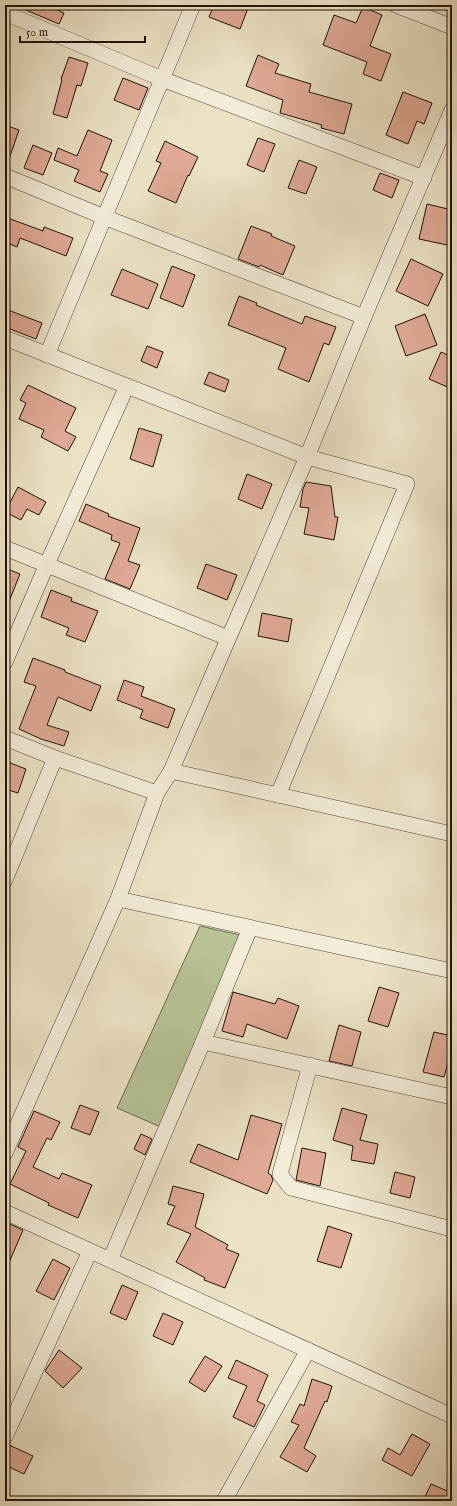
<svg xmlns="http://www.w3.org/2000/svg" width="457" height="1506" font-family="'IM FELL English',serif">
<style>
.green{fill:#b7c395;stroke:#6c6a50}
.building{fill:#e0a995;stroke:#22120a}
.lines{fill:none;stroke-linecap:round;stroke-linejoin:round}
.minor-casing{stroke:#544639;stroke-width:16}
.minor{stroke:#f2ecd9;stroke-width:15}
</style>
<rect width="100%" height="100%" fill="#ebe2c5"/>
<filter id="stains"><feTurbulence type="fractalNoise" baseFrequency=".005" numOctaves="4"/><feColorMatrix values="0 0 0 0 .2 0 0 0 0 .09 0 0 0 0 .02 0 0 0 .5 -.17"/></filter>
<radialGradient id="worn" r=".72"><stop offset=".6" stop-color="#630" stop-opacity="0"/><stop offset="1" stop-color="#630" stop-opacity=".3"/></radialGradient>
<!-- green -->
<polygon class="green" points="200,926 240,935 170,1131 117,1108"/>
<!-- building -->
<g class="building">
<polygon points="14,5 47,5 64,13 59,24"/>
<polygon points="214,5 240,5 248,8 240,29 209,17"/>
<polygon points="363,7 382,15 370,46 391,54 381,81 363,74 367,62 323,45 334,15 356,23"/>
<polygon points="258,55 279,64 275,73 311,84 309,92 352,104 344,134 321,128 322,125 280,113 283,100 246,86"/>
<polygon points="69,57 88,63 81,86 77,85 67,118 53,114 62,80 61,79"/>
<polygon points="123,78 148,88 139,110 114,100"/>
<polygon points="403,92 432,103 424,124 417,121 408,144 386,135"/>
<polygon points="5,125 19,130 7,165 5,165"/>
<polygon points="88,130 112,140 100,171 108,174 100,192 74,181 79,170 54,160 58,148 77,156"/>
<polygon points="258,138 275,144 264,172 247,165"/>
<polygon points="165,141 198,157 189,176 188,175 176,203 148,191 161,163 156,161"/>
<polygon points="33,145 52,153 43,175 24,168"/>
<polygon points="299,160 317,167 306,194 288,188"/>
<polygon points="380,173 399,180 392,198 373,190"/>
<polygon points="427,204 452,210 452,246 419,239"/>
<polygon points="5,217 43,231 44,227 73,238 66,256 20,238 17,247 5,242"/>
<polygon points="251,226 272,234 271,236 295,246 283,275 260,265 259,267 238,259"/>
<polygon points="411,259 443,274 428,306 396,291"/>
<polygon points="172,266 195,275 183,307 160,298"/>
<polygon points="122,269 158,284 148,309 111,295"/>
<polygon points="239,296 257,303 256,305 302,324 305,316 336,327 329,345 324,343 309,382 278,369 286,348 228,325"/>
<polygon points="8,310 42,323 36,339 5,327 5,319"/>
<polygon points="425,314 437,345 406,356 395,326"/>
<polygon points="147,346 163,352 157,368 141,361"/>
<polygon points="441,352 452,357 452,389 429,379"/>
<polygon points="209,372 229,380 225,392 204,384"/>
<polygon points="28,385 76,408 65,431 76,437 68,451 41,437 44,430 19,419 26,403 20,400"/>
<polygon points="139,428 162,435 153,467 130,459"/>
<polygon points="247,474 272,484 262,509 238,499"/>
<polygon points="306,482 331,486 335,517 338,517 334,540 304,534 309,508 300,507 303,489"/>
<polygon points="18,487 46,502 39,515 27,509 21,520 5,512"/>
<polygon points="86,504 109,514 108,516 140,528 128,561 140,565 130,589 105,579 120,543 111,540 112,535 79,521"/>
<polygon points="206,564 237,575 227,600 197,588"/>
<polygon points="5,568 20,574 6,609 5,609"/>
<polygon points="51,590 72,598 71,601 98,611 85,642 66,635 69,628 41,617"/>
<polygon points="262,613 292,619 288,642 258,636"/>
<polygon points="33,658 65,670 65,672 101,686 91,711 58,697 47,725 69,732 64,746 41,739 19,729 36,686 24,682"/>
<polygon points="124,680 144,687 141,696 175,709 168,728 140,718 143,710 117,700"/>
<polygon points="5,761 26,769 18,793 5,789"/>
<polygon points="379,987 399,993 388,1027 368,1021"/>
<polygon points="233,992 275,1004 278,998 299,1006 287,1039 247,1024 243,1037 222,1031"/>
<polygon points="339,1025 361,1032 352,1066 329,1061"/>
<polygon points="434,1032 452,1036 452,1048 444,1077 423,1072"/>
<polygon points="80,1105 99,1112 90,1135 71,1128"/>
<polygon points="342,1108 367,1115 360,1140 378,1144 374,1164 351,1160 353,1146 333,1140"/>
<polygon points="34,1111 60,1122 51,1140 47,1138 33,1167 59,1179 62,1173 92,1185 78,1218 48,1205 49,1203 10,1184 26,1151 18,1147"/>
<polygon points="251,1115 282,1124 268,1173 271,1175 273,1180 267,1194 190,1162 198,1144 238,1160"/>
<polygon points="141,1134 152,1139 145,1155 134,1149"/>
<polygon points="302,1148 326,1153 320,1186 296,1180"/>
<polygon points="395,1172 415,1177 410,1198 390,1193"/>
<polygon points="173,1186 204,1194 195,1227 228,1245 226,1249 239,1254 225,1288 204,1280 205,1278 176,1262 191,1234 167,1224 175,1206 168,1204"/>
<polygon points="5,1222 23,1230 5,1272"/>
<polygon points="328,1226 352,1234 341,1268 317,1261"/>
<polygon points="53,1259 70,1268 54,1300 36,1291"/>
<polygon points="122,1285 138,1292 126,1320 110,1313"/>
<polygon points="163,1313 183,1322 173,1345 153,1336"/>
<polygon points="59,1350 82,1368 63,1388 45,1371"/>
<polygon points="205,1356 222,1366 205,1392 189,1382"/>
<polygon points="236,1360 268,1375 257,1401 265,1405 254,1427 233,1417 247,1386 228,1378"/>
<polygon points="312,1379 332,1386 327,1402 325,1401 304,1448 316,1456 307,1472 280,1457 299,1425 291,1422 300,1404 304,1406"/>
<polygon points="412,1434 430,1444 412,1476 382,1460 388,1448 400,1455"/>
<polygon points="9,1445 33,1456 24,1474 5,1465 5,1454"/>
<polygon points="431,1484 452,1493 452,1501 423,1501"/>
</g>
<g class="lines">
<defs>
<g id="minor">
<polyline points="396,5 452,27"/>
<polyline points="5,13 162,79 424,178"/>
<polyline points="5,176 104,217 364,317"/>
<polyline points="5,338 307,457 407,484 278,795"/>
<polyline points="47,355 193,5"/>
<polyline points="5,548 228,638"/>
<polyline points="5,662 47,564 127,386"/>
<polyline points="5,738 55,758 157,793 171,771 452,834"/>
<polyline points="171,771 307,457 364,317 452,110"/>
<polyline points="157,793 118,899 452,971"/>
<polyline points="5,880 55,758"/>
<polyline points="203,1042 452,1097"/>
<polyline points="310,1065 280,1174 291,1188 452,1229"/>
<polyline points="5,1153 118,899"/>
<polyline points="5,1212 452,1416"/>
<polyline points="110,1260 203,1042 250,928"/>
<polyline points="5,1437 90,1251"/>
<polyline points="224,1501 308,1350"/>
</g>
</defs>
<!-- minor casing -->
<use href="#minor" class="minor-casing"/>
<!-- minor -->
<use href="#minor" class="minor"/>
</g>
<!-- margin -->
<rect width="457" height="1506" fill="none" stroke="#ebe2c5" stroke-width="20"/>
<rect x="6" y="6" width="445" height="1494" fill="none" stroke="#22120a" stroke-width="2"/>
<rect x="10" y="10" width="437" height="1486" fill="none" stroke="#22120a"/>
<!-- scale -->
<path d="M20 36v6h125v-6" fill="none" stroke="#22120a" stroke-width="2"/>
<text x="26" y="36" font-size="12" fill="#22120a" stroke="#f2ecd9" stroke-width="3" paint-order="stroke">50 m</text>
<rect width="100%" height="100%" filter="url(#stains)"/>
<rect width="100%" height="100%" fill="url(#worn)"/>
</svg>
